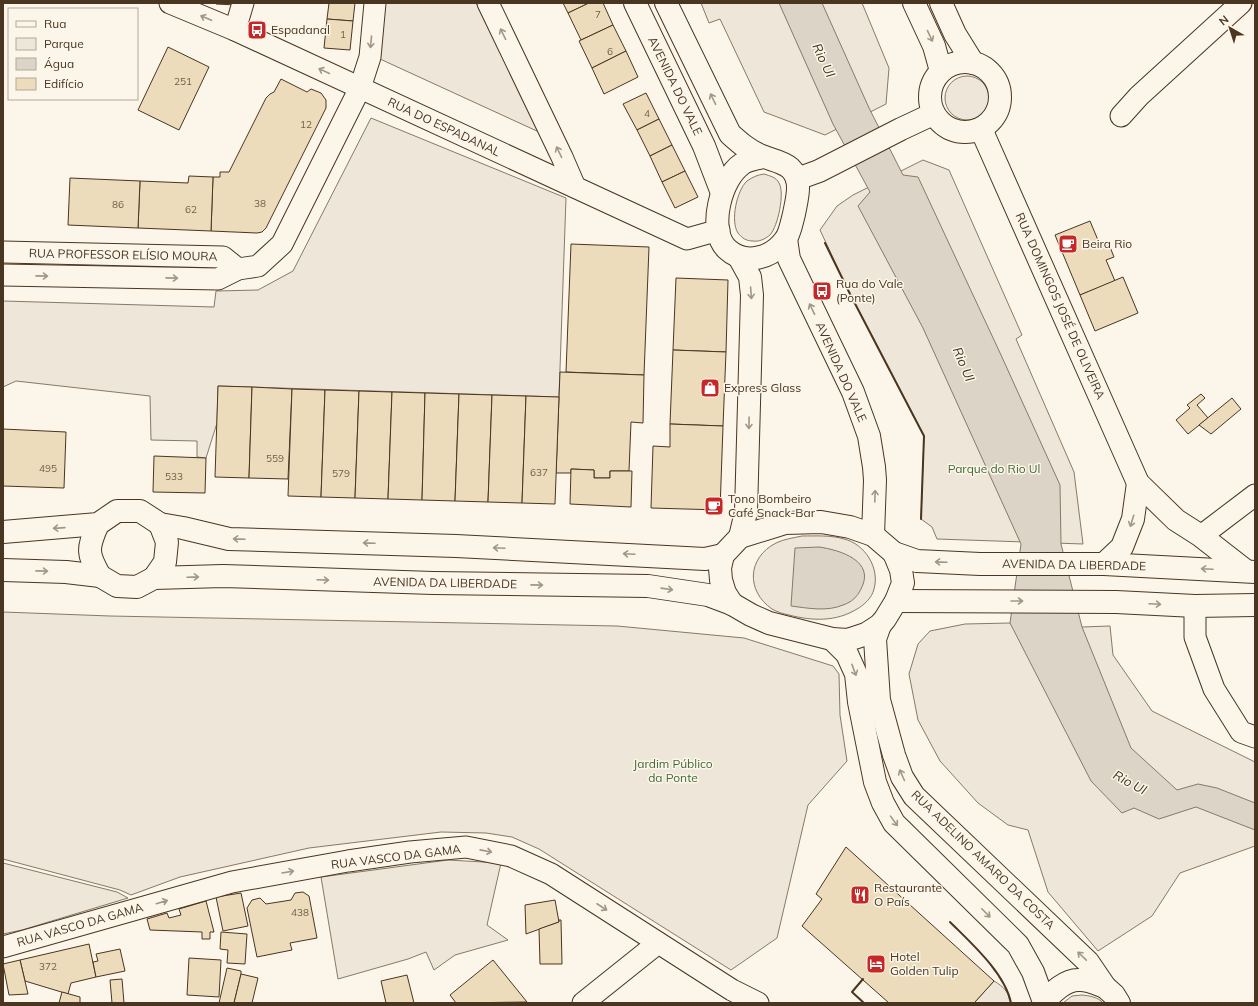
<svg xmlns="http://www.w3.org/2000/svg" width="1258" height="1006" font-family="Mulish,sans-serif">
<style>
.green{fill:#ede6d9;stroke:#887966}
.water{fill:#dcd4c6;stroke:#887966}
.building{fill:#ecdcbc;stroke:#4a3520}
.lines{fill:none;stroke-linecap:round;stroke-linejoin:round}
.minor-casing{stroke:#4a3520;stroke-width:23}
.tertiary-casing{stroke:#4a3520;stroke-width:24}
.secondary-casing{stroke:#4a3520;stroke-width:24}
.primary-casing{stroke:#4a3520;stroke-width:24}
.minor{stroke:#fbf6e9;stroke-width:21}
.tertiary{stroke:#fbf6e9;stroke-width:22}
.secondary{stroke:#fbf6e9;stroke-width:22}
.primary{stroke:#fbf6e9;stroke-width:22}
.wall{stroke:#4a3520;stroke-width:2}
.oneway{stroke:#a29684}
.labels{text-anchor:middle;stroke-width:3;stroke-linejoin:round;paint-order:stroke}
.number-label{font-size:10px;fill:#725f47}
.poi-label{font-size:12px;fill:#4a3520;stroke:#fbf6e9;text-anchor:start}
.street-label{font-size:12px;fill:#4a3520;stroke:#fbf6e9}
.park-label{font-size:12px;fill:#436837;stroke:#fbf6e9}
.water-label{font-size:13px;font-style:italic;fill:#4a3520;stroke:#fbf6e9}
</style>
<rect width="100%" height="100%" fill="#fbf6e9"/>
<!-- green -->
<g class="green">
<polygon points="385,3 476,3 539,132 380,59"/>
<polygon points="701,3 862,3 889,68 886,104 825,135 764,112 720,19 709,23"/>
<circle cx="967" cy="98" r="22"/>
<polygon points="371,118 566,198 559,397 218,386 217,423 206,458 197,457 197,441 151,440 150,396 16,381 3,387 3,301 214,307 216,291 258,290 293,271"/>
<polygon points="923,160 949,170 1022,335 1016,339 1074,472 1083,544 937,539 932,527 921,519 924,436 850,294 820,230 837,206 853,195"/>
<path d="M764,174C770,176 776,177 779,183C785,193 778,226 770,235C765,239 759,242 753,241C746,241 742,238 738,233C730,221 737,190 747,181C753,177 757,175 764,174Z"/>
<path d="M802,536C816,536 831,535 844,539C865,544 880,568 874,589C872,598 864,605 857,609C836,622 812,621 789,615C784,614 777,612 772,609C746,591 747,558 776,543C784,539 793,538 802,536Z"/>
<polygon points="3,612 110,616 617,626 744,638 833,666 839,674 840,715 847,761 808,805 777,938 731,970 539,849 512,837 486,833 441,832 309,848 180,877 131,895 120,890 3,859"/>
<polygon points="1010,623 1082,627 1110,626 1113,655 1152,711 1255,762 1255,846 1180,873 1152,916 1098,951 1048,892 1028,830 1008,825 978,803 940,761 918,720 909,674 918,644 930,631 965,624"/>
<polygon points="448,860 501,863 487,925 508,940 455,955 434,970 426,952 408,959 338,979 321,877"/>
<polygon points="3,863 117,892 128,898 22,930 3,934"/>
<path d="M994,981C1004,987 1008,991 1011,1003H975V1002Z"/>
<path d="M1082,995C1090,996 1098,997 1103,1003H1063L1072,996Z"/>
</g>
<!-- water -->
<g class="water">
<polygon points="779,3 822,3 869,108 903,175 918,177 1001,355 1060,485 1061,544 1082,627 1131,748 1177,790 1198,784 1217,788 1255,803 1255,830 1196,807 1159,819 1134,808 1122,813 1091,781 1010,623 1021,544 923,328 858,206 870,192 833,124"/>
<path d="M819,547C840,550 876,561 861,589C857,597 852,602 843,605C827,612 807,608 791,606L795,548Z"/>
</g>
<!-- building -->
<g class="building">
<polygon points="216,3 236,3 236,5 216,4"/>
<polygon points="329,3 355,3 353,21 327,19"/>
<polygon points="563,3 589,3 568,13"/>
<polygon points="589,3 603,3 613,25 581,40 568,13"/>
<polygon points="327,19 353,21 350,50 324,48"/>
<polygon points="613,25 626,51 592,68 579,41"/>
<polygon points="168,47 209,67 179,130 138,110"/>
<polygon points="626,51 638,77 604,94 592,68"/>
<polygon points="281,79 307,92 311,89 321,93 326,100 326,108 266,228 262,232 257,233 211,231 213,177 220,177 220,172 229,172 266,98 270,94 274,92"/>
<polygon points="646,93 659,119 637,130 623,104"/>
<polygon points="659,119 672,145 650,156 637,130"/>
<polygon points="672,145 685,171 662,182 650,156"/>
<polygon points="685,171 698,197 675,208 662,182"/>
<polygon points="189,176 213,177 211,231 138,228 140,181 188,183"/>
<polygon points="70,178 140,181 138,228 68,225"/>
<polygon points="1090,221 1100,245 1108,242 1114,257 1106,260 1115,281 1080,295 1055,235"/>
<polygon points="571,244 649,247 644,375 566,372"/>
<polygon points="1123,277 1138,313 1095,331 1080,295"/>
<polygon points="676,278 728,280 726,352 673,350"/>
<polygon points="673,350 726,352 723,426 670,424"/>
<polygon points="560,372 644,375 643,423 631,422 629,471 610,471 610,478 594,478 594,470 571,469 571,473 556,473"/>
<polygon points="218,386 252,387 249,478 215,477"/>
<polygon points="252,387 292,389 288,479 249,478"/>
<polygon points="292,389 325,390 321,497 288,496"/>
<polygon points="325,390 359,391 355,498 321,497"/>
<polygon points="359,391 392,392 388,499 355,498"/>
<polygon points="392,392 425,393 422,500 388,499"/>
<polygon points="425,393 459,394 455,501 422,500"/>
<polygon points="459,394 492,395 488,502 455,501"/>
<polygon points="1201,394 1205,398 1197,405 1208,418 1188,434 1176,420 1190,408 1187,405"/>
<polygon points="492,395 526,396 522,503 488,502"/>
<polygon points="526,396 559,397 555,504 522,503"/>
<polygon points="1232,398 1241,409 1211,434 1199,425"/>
<polygon points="670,424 723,426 720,510 651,508 653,446 670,447"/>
<polygon points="3,429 66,432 64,488 3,486"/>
<polygon points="154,456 206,458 205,493 153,492"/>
<polygon points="571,469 594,470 594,478 610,478 610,471 632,471 631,507 570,504"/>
<polygon points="846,847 994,981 975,1002 975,1003 889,1003 802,926 822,899 816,894"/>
<polygon points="303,892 309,896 317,938 290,943 292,950 257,957 247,908 252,900 260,898 266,904 291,900 295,893"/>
<polygon points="241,893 248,926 223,931 216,897"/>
<polygon points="555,900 559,922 526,934 525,905"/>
<polygon points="206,901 214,932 210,932 210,939 202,939 202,932 150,930 147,919 167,913 169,918 181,915 179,909"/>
<polygon points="559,920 561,920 562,964 540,964 539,929 559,922"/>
<polygon points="221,932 247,934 245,964 227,963 228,950 220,949"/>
<polygon points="89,944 96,977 71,983 68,994 25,981 20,960"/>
<polygon points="120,949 125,971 96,977 93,962 98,961 96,954"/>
<polygon points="189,958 221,960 219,997 187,995"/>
<polygon points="20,960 28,994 9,995 3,964"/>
<polygon points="493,960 527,1002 456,1003 450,995"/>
<polygon points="227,968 241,971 241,974 234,1003 219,1003"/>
<polygon points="241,974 258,978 252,1003 234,1003"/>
<polygon points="407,975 414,1003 386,1003 381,981"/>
<polygon points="122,979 124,1003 112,1003 110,980"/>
<polygon points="62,992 80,997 80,1003 59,1003"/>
</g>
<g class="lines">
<defs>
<g id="minor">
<polyline points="170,3 235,30 687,239 719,230"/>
<polyline points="488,3 562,157 575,187"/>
<polyline points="235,30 243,3"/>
<polyline points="1121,116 1139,96 1241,3"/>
<polyline points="3,252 223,257 238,269"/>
<polyline points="3,275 218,279 238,269 258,266 282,244 360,88 370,57 375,3"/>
<polyline points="1201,536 1255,495"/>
<polyline points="1195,606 1195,637 1214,689 1241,732 1255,737"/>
<polyline points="3,947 232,882 348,861 410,852 466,847 511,856 551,874 732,990 758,1003"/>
<polyline points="583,1003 658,943"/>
</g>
<polyline id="tertiary" points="797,179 819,171 901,129 933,114"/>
<g id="secondary">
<polyline points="635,3 704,146 722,193"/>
<path d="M666,3L730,134C740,143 749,151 762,156C771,160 782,161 790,168C803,180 797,198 794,214C792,221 790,234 785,240C772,258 745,266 727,249C707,230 721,178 742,164C747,160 756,159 762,157"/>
<polyline points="786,239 789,259 853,392 869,436 874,467 875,480 873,535"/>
<polyline points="739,257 750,277 752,295 746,512 740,537"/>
<polyline points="880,625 875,639 879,700 894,755 902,777 914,796 1088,962 1105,987 1114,995 1119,1003"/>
<polyline points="832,639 847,654 856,674 859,702 875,782 883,803 894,823 1018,945 1033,972 1044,1002"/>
<path d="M1044,1003C1052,992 1066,979 1080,980C1089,980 1097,984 1105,987"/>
</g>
<g id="primary">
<polyline points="914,3 934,46 941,71"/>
<polyline points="941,3 955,34 973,63"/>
<circle cx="965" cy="97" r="35"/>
<polyline points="981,129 1138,483 1176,520 1201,536 1246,571"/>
<path d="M98,524C87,548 87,554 100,576"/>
<polyline points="3,532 98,524 117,511 140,511 160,524 183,528 229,539 456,546 705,559 723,555"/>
<polyline points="1104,564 1122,547 1133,519 1138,483"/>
<polyline points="3,570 66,572 100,576 117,586 137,587 154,578 223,576 433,583 648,586 708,595 732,604 751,615 769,623 832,639 848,640 866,634 880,625 885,619 896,601 903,583 901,570 894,553"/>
<polyline points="154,578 165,562 167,542 160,524"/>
<polyline points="896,601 1116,602 1195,606 1255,605"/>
<polyline points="732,604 725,593 721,580 720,568 723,555 740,537 785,523 821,522 850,527 873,535 894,553 917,561 980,564 1104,564 1255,572"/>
</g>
</defs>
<!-- minor casing -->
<use href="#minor" class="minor-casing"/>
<!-- tertiary casing -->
<use href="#tertiary" class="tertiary-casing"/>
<!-- secondary casing -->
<use href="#secondary" class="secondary-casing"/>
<!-- primary casing -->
<use href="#primary" class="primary-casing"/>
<!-- minor -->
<use href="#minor" class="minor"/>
<!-- tertiary -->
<use href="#tertiary" class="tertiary"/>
<!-- secondary -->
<use href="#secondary" class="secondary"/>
<!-- primary -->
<use href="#primary" class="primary"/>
<!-- wall -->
<g class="wall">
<polyline points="825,243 850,294 924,436 921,519"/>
<path d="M950,922C971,943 1005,973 1011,1003"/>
<polyline points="863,979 852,992 864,1003"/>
</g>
</g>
<!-- one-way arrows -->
<defs><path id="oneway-shaft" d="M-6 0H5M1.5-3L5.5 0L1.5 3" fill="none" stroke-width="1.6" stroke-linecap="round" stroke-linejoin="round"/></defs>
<g class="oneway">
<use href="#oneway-shaft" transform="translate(206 18) rotate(-157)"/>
<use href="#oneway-shaft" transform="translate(503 34) rotate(-116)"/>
<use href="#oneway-shaft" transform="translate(930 36) rotate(65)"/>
<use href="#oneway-shaft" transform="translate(371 42) rotate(95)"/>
<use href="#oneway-shaft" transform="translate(324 71) rotate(-155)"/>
<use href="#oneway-shaft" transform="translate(713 99) rotate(-116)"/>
<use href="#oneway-shaft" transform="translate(559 152) rotate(-116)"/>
<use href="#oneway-shaft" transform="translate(42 276) rotate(1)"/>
<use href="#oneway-shaft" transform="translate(172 278) rotate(1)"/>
<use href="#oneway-shaft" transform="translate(751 293) rotate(86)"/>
<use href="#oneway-shaft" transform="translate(812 309) rotate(-116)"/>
<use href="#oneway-shaft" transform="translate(749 423) rotate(91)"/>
<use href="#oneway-shaft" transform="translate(875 496) rotate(-88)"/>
<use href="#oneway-shaft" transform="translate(1132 521) rotate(107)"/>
<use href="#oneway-shaft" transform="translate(59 528) rotate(176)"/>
<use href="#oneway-shaft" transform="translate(239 539) rotate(-178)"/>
<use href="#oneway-shaft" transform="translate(369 543) rotate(-178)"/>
<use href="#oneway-shaft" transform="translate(499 548) rotate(-177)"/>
<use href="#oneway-shaft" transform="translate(629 554) rotate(-177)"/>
<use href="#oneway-shaft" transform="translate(941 562) rotate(-178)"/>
<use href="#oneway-shaft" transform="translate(1207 569) rotate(-177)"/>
<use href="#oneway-shaft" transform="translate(42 571) rotate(1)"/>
<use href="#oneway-shaft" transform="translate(193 577) rotate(-2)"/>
<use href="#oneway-shaft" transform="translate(323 580) rotate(2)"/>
<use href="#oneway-shaft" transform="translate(537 585) rotate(1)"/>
<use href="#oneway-shaft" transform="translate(667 589) rotate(8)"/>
<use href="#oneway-shaft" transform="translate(1017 601)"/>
<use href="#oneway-shaft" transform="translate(1155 604) rotate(3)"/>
<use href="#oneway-shaft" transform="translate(854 670) rotate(70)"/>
<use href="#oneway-shaft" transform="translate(902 775) rotate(-114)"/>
<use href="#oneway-shaft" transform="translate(894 821) rotate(54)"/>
<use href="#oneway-shaft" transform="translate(486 851) rotate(11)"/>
<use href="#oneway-shaft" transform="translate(288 872) rotate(-10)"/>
<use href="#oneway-shaft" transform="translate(162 902) rotate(-16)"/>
<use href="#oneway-shaft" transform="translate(602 907) rotate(33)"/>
<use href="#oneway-shaft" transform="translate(986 913) rotate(45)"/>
<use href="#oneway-shaft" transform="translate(1082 956) rotate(-136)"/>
</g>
<!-- icons -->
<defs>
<symbol id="bus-square" viewBox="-11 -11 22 22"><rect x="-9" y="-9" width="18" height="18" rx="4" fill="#c62828" stroke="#fbf6e9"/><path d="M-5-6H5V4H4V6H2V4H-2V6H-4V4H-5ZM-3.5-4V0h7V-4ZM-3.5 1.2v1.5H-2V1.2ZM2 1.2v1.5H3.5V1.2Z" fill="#fff"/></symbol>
<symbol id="cafe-square" viewBox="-11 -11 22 22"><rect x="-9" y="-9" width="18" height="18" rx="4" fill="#c62828" stroke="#fbf6e9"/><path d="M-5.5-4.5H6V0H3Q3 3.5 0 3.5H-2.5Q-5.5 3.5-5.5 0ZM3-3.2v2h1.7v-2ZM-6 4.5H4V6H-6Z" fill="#fff"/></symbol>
<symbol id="shop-square" viewBox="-11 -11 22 22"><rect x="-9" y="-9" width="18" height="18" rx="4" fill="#c62828" stroke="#fbf6e9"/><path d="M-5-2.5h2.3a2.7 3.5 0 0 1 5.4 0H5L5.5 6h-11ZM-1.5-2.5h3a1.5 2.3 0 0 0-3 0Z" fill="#fff"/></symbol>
<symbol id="restaurant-square" viewBox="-11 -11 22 22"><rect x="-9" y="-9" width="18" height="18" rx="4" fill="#c62828" stroke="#fbf6e9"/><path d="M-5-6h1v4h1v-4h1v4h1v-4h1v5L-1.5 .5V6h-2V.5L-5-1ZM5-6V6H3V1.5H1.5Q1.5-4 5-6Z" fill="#fff"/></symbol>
<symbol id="hotel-square" viewBox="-11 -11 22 22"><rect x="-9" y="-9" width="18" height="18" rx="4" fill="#c62828" stroke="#fbf6e9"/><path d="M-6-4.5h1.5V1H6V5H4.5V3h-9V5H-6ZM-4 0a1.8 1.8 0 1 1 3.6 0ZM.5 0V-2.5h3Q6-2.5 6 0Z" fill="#fff"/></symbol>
</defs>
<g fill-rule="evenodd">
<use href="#bus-square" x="246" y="19" width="22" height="22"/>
<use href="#cafe-square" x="1057" y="233" width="22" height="22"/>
<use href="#bus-square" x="811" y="280" width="22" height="22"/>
<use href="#shop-square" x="699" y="377" width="22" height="22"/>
<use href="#cafe-square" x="703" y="495" width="22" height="22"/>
<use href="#restaurant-square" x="849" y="884" width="22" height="22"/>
<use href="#hotel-square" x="865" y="953" width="22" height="22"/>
</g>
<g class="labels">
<!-- number labels -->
<g class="number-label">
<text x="598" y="18">7</text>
<text x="343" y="38">1</text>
<text x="610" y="55">6</text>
<text x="183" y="85">251</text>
<text x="647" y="117">4</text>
<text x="306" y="128">12</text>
<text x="260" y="207">38</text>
<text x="118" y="208">86</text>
<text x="191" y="213">62</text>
<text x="275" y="462">559</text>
<text x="48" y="472">495</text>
<text x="539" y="476">637</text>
<text x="341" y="477">579</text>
<text x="174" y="480">533</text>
<text x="300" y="916">438</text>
<text x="48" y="970">372</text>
</g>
<!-- poi labels -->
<g class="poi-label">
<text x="271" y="34">Espadanal</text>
<text x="1082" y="248">Beira Rio</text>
<text x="836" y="288">Rua do Vale<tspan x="836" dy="14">(Ponte)</tspan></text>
<text x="724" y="392">Express Glass</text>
<text x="728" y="503">Tono Bombeiro<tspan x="728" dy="14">Café Snack-Bar</tspan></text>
<text x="874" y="892">Restaurante<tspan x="874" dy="14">O País</tspan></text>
<text x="890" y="961">Hotel<tspan x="890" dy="14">Golden Tulip</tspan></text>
</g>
<!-- street labels -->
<g class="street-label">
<text transform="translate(675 86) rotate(64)" y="4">AVENIDA DO VALE</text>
<text transform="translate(444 127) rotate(25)" y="4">RUA DO ESPADANAL</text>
<text transform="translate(123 255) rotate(1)" y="4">RUA PROFESSOR ELÍSIO MOURA</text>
<text transform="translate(1060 306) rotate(66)" y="4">RUA DOMINGOS JOSÉ DE OLIVEIRA</text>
<text transform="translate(841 372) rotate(66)" y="4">AVENIDA DO VALE</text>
<text transform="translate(1074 565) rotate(1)" y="4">AVENIDA DA LIBERDADE</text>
<text transform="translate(445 583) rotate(1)" y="4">AVENIDA DA LIBERDADE</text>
<text transform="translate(396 857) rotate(-7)" y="4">RUA VASCO DA GAMA</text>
<text transform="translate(983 860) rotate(44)" y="4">RUA ADELINO AMARO DA COSTA</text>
<text transform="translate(80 925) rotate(-16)" y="4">RUA VASCO DA GAMA</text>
</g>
<!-- park labels -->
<g class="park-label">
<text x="994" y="473">Parque do Rio Ul</text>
<text x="673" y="768">Jardim Público<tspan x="673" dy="14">da Ponte</tspan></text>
</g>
<!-- water labels -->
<g class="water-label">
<text transform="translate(824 60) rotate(65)" y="5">Rio Ul</text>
<text transform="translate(964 364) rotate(67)" y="5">Rio Ul</text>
<text transform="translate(1130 782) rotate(29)" y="5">Rio Ul</text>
</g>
</g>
<!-- border -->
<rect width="1258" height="1006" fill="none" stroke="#4a3520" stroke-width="8"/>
<!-- legend -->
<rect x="8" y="8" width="130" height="92" fill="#fbf6e9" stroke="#b4a999"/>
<rect x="16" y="21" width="20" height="6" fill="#fbf6e9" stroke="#b4a999"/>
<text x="44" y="28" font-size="12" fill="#4a3520">Rua</text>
<rect x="16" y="38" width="20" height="12" fill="#ede6d9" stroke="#b4a999"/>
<text x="44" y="48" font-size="12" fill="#4a3520">Parque</text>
<rect x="16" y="58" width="20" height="12" fill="#dcd4c6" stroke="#b4a999"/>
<text x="44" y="68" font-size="12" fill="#4a3520">Água</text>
<rect x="16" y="78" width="20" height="12" fill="#ecdcbc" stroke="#b4a999"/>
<text x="44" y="88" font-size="12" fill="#4a3520">Edifício</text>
<!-- north arrow -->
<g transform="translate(1230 28) rotate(321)" stroke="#fbf6e9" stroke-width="3" paint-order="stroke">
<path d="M0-3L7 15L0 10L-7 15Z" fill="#4a3520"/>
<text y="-6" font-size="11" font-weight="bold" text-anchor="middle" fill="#4a3520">N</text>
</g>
</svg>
